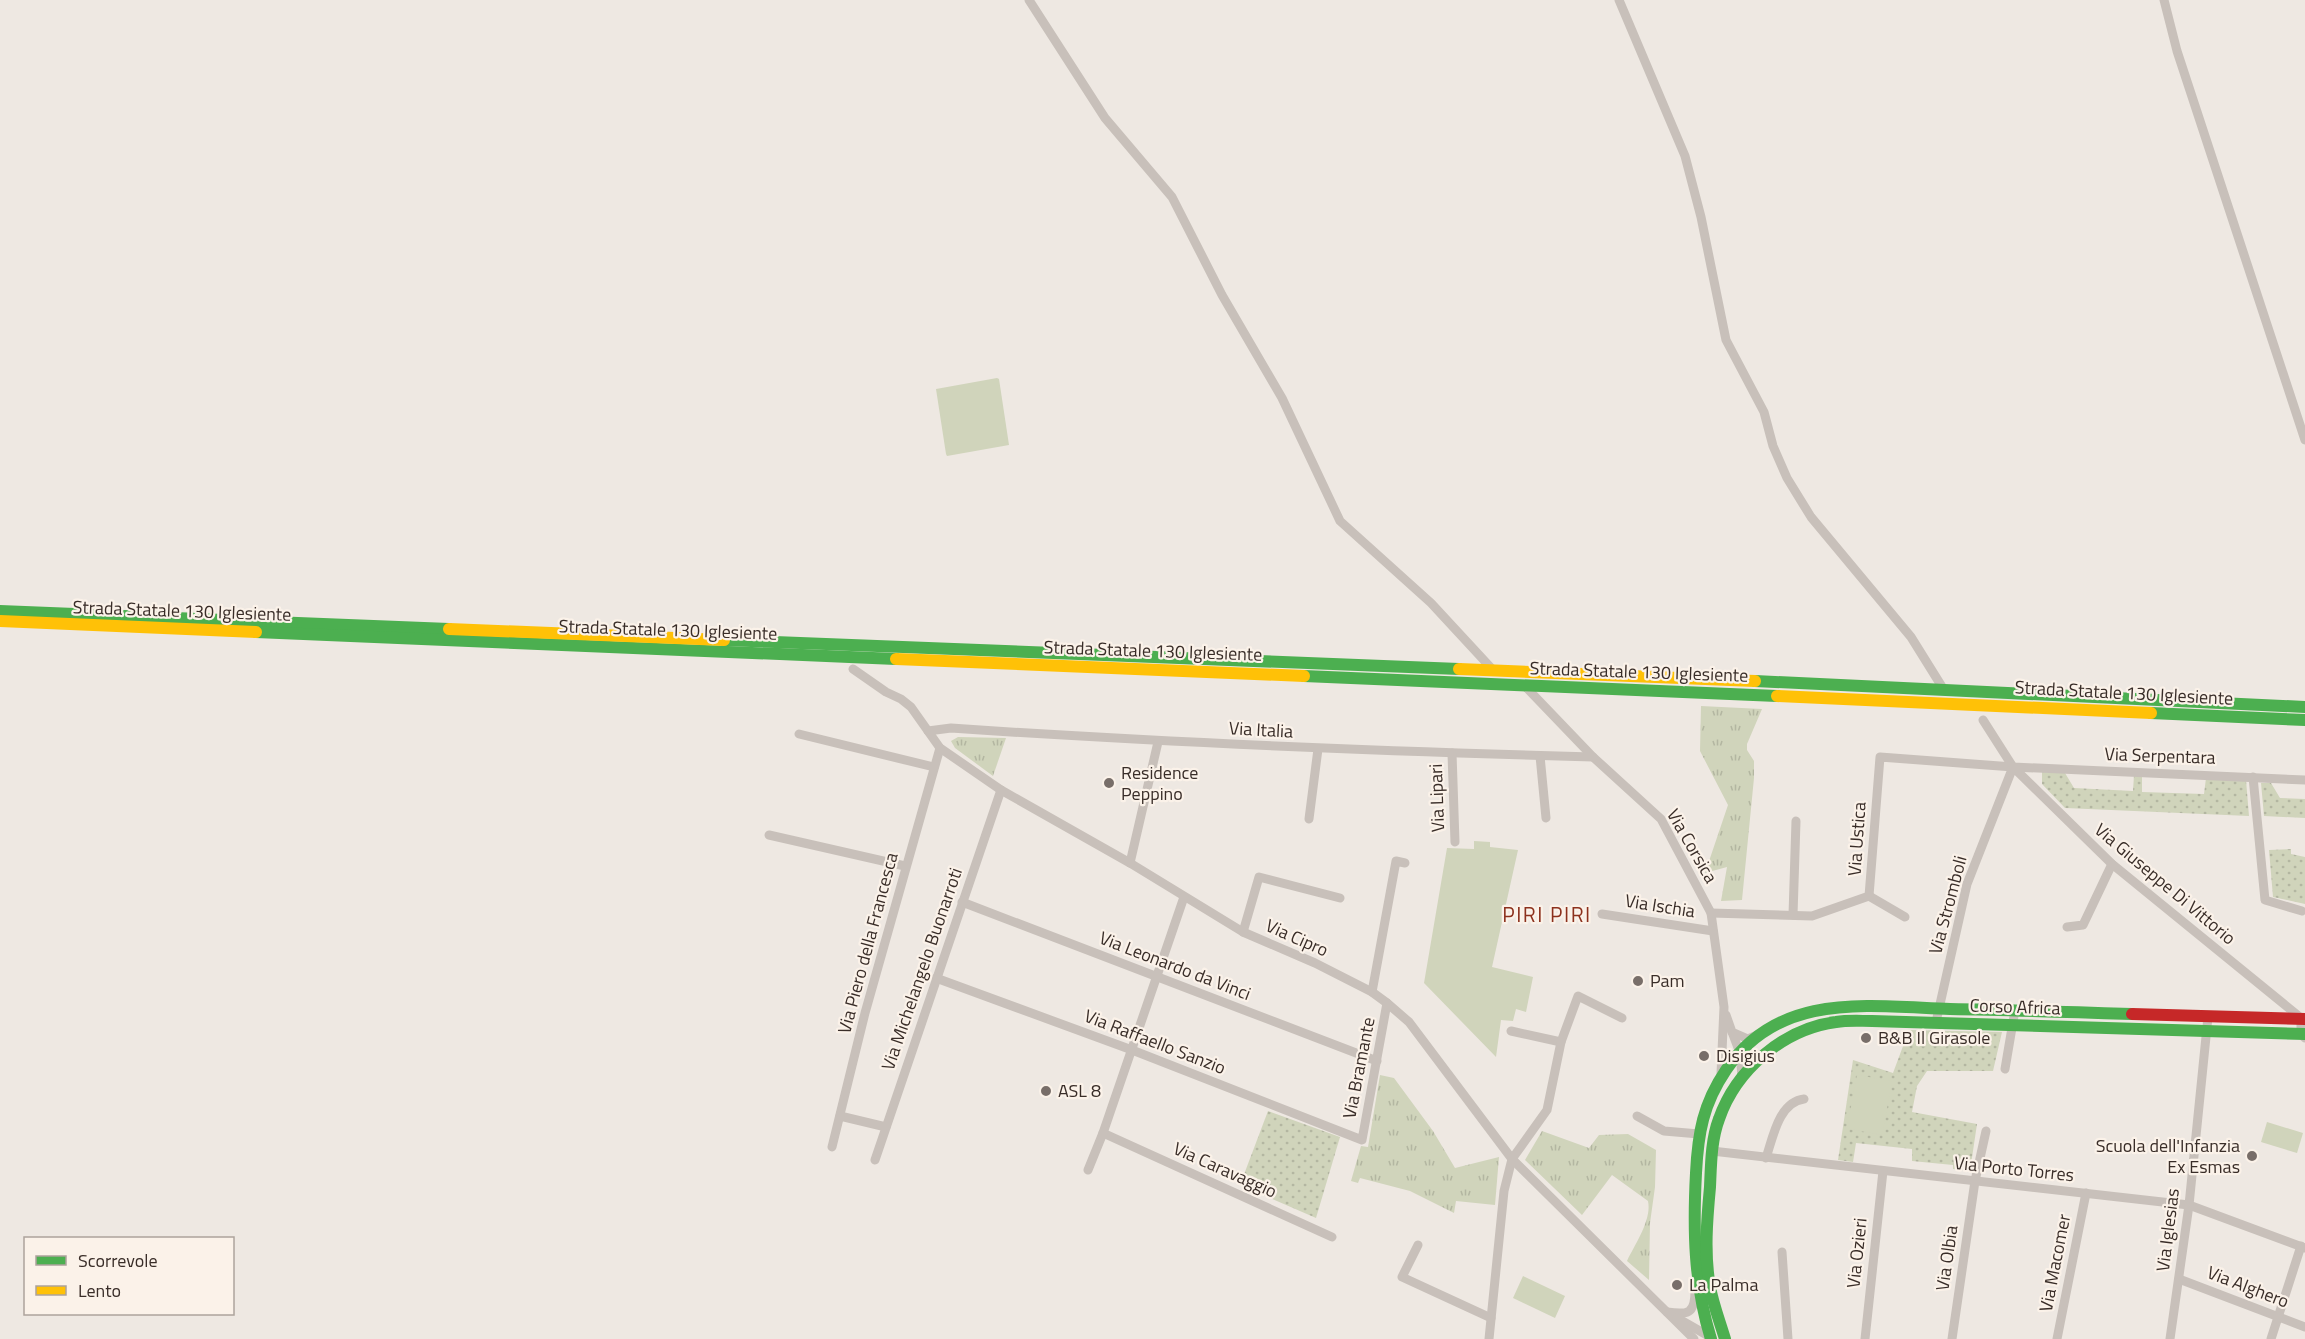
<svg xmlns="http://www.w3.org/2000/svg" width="2305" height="1339" font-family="'Titillium Web',sans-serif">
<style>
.grass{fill:url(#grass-tufts)}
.park{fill:url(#park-dots)}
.pitch{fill:#d0d4bb}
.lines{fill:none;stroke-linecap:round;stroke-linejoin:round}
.street{stroke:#c8c0ba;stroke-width:9}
.fast{stroke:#4caf50;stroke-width:12}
.slow{stroke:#ffc107;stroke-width:12}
.jam{stroke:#c62828;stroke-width:12}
.poi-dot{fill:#786e69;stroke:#fbf2e9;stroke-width:2}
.labels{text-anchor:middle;stroke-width:4.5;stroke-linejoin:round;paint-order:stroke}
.street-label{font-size:18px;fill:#392d28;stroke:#fbf2e9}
.poi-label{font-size:18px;fill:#392d28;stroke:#fbf2e9;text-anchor:start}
.quarter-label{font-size:21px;letter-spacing:1.5px;fill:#8c311d;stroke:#fbf2e9}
</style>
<defs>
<pattern id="grass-tufts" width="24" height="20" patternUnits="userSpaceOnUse" patternTransform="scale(1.5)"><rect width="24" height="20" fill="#d0d4bb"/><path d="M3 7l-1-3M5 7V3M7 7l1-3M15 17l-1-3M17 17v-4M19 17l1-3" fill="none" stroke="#b3b6a1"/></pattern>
<pattern id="park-dots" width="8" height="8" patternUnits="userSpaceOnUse" patternTransform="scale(1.5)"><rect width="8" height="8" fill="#d0d4bb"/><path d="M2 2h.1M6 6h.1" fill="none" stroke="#b3b6a1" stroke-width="1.8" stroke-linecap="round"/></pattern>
</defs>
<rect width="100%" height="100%" fill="#eee8e2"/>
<!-- grass -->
<g class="grass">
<polygon points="1701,706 1762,709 1747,744 1747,750 1754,761 1754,778 1742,900 1721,901 1727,867 1705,873 1728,805 1700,751"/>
<polygon points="958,737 1006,738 993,776 955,748 951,741"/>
<polygon points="1380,1075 1394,1078 1433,1131 1455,1168 1499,1157 1495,1205 1456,1201 1454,1213 1410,1191 1360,1178 1358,1183 1351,1181 1361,1146 1368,1147"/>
<path d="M1542,1131L1589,1148L1599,1135L1628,1134L1656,1150L1655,1187L1650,1223L1649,1280L1627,1261C1635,1244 1652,1220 1648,1201L1612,1175L1582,1215L1525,1160Z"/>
</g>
<!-- park -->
<g class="park">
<polygon points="2042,772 2065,773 2074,788 2133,791 2134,775 2142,776 2142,792 2204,794 2206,778 2246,780 2249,816 2065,808 2042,784"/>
<polygon points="2261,783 2271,783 2280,798 2305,799 2305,818 2264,816"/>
<polygon points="2291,849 2291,854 2305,857 2305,904 2273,897 2269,850"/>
<polygon points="1909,1030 2002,1032 1993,1071 1927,1071 1917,1086 1912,1112 1977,1124 1970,1171 1953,1169 1953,1165 1912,1161 1912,1149 1856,1143 1853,1162 1838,1160 1853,1060 1893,1073"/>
<polygon points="1268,1111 1340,1137 1316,1218 1240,1185"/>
</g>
<!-- pitch -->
<g class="pitch">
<polygon points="997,378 999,379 1009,445 947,456 946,454 936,389"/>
<polygon points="1474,841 1490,842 1490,847 1518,850 1492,967 1533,977 1526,1012 1516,1009 1513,1021 1501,1020 1496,1057 1424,983 1447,848 1474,849"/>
<polygon points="1857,1075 1892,1081 1882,1135 1849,1129 1847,1127"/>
<polygon points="2267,1122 2303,1133 2297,1153 2261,1142"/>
<polygon points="1523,1276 1565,1296 1555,1318 1513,1298"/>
</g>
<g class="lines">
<!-- street -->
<g class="street">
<polyline points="1029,0 1105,118 1172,197 1222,295 1282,398 1340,521 1431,603 1493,670"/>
<polyline points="1619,0 1685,156 1701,217 1726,340 1764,412 1773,446 1787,478 1811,517 1911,637 1944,690"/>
<polyline points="2164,0 2177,51 2305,440"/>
<polyline points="853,669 886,692 901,699 911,707 940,748 1001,790 1130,863 1243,932 1315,963 1372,992 1387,1003 1409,1022 1512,1159 1694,1339"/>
<polyline points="1524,685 1593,757 1661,819 1711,913 1724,1007 1721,1074"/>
<polyline points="1983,720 2013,767 2112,864 2301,1018 2301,1034 2305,1038"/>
<path d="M928,731L951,728C1165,743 1379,751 1593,757"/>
<polyline points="799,734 934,767"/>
<polyline points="1452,753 1455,842"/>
<polyline points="1540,756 1546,818"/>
<polyline points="2253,777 2265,900 2302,911"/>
<polyline points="1309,819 1318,749"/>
<polyline points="769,835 905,866"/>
<polyline points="1130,863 1158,742"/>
<polyline points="1869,896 1905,917"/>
<polyline points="962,902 1377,1061"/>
<polyline points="1711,913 1812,916 1869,896 1880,757 2013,767 2305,780"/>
<polyline points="1602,914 1713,931"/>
<polyline points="1793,915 1796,821"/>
<polyline points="2067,927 2083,925 2112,864"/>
<polyline points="1243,932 1259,877 1340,898"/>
<polyline points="936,978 1132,1050 1362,1140 1387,1003"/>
<polyline points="1372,992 1396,861 1405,863"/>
<polyline points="1726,1015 1732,1032 1748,1039 1755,1036"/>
<polyline points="1936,1022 1967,884 2013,767"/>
<polyline points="1511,1031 1561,1042"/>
<polyline points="1732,1032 1740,1053 1742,1077"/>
<polyline points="2005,1069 2015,1010"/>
<polyline points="840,1116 886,1127"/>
<polyline points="1637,1116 1664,1131 1699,1134"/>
<polyline points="1103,1133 1332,1237"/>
<polyline points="832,1147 865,1013 940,748"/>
<polyline points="1712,1151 2189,1205 2305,1248"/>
<path d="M1766,1158C1773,1137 1779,1102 1804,1099"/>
<polyline points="875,1160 1001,790"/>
<polyline points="1088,1170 1103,1133 1184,897"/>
<polyline points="1418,1245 1402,1277 1491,1318"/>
<polyline points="1782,1252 1788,1339"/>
<polyline points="2179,1279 2305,1327"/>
<path d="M1667,1312C1688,1315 1695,1314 1695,1291"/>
<polyline points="1677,1318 1712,1338"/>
<polyline points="1489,1339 1504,1191 1512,1159 1547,1110 1561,1042 1578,996 1622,1018"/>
<polyline points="1865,1339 1883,1171"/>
<polyline points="1952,1339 1975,1181 1986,1131"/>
<polyline points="2057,1339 2086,1193"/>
<polyline points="2170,1339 2189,1205 2208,1017"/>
<polyline points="2271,1339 2301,1246"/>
</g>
<!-- fast -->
<g class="fast">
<polyline points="0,611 449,629"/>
<polyline points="256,632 896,659"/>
<polyline points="724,640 1459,669"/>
<polyline points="1304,676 1777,696"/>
<polyline points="1755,681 2305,707"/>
<polyline points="2151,713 2305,720"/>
<path d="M1711,1339C1694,1284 1693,1230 1696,1173C1698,1133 1703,1104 1726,1070C1779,991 1868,1006 1950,1009C2010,1010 2071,1012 2132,1014"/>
<path d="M1725,1339C1720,1322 1713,1304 1710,1287C1704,1254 1707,1219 1710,1187C1711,1165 1711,1140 1719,1119C1736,1070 1783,1029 1836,1022C1848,1020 1860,1021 1872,1021L2305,1034"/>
</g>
<!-- slow -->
<g class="slow">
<polyline points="0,621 256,632"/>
<polyline points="449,629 724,640"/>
<polyline points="896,659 1304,676"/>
<polyline points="1459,669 1755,681"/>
<polyline points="1777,696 2151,713"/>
</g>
<!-- jam -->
<polyline class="jam" points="2132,1014 2305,1019"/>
</g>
<!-- markers -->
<g class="poi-dot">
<circle cx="1109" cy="783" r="6"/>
<circle cx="1638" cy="981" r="6"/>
<circle cx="1866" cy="1038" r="6"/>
<circle cx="1704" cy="1056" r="6"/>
<circle cx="1046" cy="1091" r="6"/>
<circle cx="2252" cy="1156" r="6"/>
<circle cx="1677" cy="1285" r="6"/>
</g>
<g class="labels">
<!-- street labels -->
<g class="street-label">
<text transform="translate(182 611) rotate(2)" y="6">Strada Statale 130 Iglesiente</text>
<text transform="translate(668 630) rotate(2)" y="6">Strada Statale 130 Iglesiente</text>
<text transform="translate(1153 651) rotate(2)" y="6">Strada Statale 130 Iglesiente</text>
<text transform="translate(1639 672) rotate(2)" y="6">Strada Statale 130 Iglesiente</text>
<text transform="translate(2124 693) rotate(3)" y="6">Strada Statale 130 Iglesiente</text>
<text transform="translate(1261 730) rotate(3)" y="6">Via Italia</text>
<text transform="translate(2160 756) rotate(2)" y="6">Via Serpentara</text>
<text transform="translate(1437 798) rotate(-92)" y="6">Via Lipari</text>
<text transform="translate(1857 839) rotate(-86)" y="6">Via Ustica</text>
<text transform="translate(1692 846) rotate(60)" y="6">Via Corsica</text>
<text transform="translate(2165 884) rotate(40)" y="6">Via Giuseppe Di Vittorio</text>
<text transform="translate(1948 905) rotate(-75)" y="6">Via Stromboli</text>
<text transform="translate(1660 906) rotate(9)" y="6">Via Ischia</text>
<text transform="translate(1297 938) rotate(24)" y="6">Via Cipro</text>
<text transform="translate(868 943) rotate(-75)" y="6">Via Piero della Francesca</text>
<text transform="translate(1175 966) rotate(21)" y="6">Via Leonardo da Vinci</text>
<text transform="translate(922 969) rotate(-71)" y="6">Via Michelangelo Buonarroti</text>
<text transform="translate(2015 1007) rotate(2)" y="6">Corso Africa</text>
<text transform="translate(1155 1042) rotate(21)" y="6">Via Raffaello Sanzio</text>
<text transform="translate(1359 1068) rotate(-79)" y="6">Via Bramante</text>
<text transform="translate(2014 1169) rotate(6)" y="6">Via Porto Torres</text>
<text transform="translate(1225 1170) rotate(24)" y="6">Via Caravaggio</text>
<text transform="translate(2168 1230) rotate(-83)" y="6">Via Iglesias</text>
<text transform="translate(1857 1253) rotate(-84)" y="6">Via Ozieri</text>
<text transform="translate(1947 1258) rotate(-82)" y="6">Via Olbia</text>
<text transform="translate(2055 1263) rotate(-79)" y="6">Via Macomer</text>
<text transform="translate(2248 1287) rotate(21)" y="6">Via Alghero</text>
</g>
<!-- poi labels -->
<g class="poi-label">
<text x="1121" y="779">Residence<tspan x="1121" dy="21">Peppino</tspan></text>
<text x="1650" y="987">Pam</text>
<text x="1878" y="1044">B&amp;B Il Girasole</text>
<text x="1716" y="1062">Disigius</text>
<text x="1058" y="1097">ASL 8</text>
<text x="2240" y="1152" text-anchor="end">Scuola dell'Infanzia<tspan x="2240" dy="21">Ex Esmas</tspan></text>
<text x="1689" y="1291">La Palma</text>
</g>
<!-- quarter labels -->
<g class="quarter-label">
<text x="1547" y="922">PIRI PIRI</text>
</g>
</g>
<!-- legend -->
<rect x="24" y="1237" width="210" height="78" fill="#fbf2e9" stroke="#ada39c" stroke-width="1.5"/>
<rect x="36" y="1256" width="30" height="9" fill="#4caf50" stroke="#ada39c" stroke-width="1.5"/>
<text x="78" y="1267" font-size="18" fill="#392d28">Scorrevole</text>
<rect x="36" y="1286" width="30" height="9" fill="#ffc107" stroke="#ada39c" stroke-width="1.5"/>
<text x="78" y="1297" font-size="18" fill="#392d28">Lento</text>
</svg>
